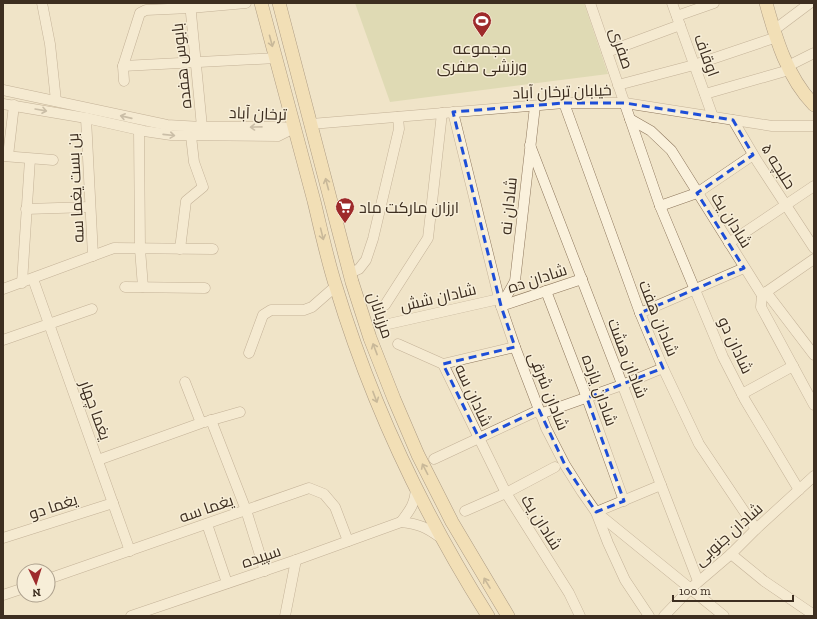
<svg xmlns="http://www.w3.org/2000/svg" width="817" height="619" font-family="'Zilla Slab',Cairo,serif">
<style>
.green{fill:#c9cf9b}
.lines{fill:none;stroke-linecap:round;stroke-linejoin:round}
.minor-casing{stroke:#8d765c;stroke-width:11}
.major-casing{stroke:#5b4430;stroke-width:14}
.minor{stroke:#faf1dc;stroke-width:10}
.major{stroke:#f3d9a0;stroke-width:13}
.oneway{stroke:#988460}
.oneway2{stroke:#9c907e}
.marked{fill:none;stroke:#1d4ed8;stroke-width:3;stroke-dasharray:8 5;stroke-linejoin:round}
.labels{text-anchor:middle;stroke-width:3;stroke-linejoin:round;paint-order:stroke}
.poi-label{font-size:16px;fill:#3d2e20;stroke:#f7eed8}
.street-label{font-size:16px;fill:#3d2e20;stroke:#f7eed8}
</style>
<rect width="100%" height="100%" fill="#f0e4c8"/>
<!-- green -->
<polygon class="green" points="355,3 584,3 608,74 390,102"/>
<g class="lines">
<defs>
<g id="minor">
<polyline points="42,3 50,44 56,101"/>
<polyline points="190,3 202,127"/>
<polyline points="590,3 660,206 723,357 745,400 799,490"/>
<polyline points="672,3 713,117"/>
<polyline points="677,16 714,3"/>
<polyline points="774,30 810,3"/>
<polyline points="607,52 680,25"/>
<polyline points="123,66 276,58"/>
<polyline points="788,66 814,53"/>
<polyline points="124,81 123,66 140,13 146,10 190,8 246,3"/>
<polyline points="618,85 694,65 777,37"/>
<polyline points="3,90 167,125 202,127 278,127 294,128"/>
<polyline points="705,94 789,70"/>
<polyline points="564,103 640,313 663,368 699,444 756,529"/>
<polyline points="3,104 86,118 144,131 171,135 278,136 294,128"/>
<polyline points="453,112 501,306 515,347 546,428 565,465 582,492 596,512 724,616"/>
<polyline points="86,118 93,256"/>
<polyline points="630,119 651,131 671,150 762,295"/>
<polyline points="733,120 757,161 814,248"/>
<polyline points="311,124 564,103 625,103 772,126 814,126"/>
<polyline points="139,130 140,249 143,287"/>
<polyline points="530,145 698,581"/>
<polyline points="3,156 53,160"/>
<polyline points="8,156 14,105"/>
<polyline points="660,206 697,193 753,155"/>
<polyline points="26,209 90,207"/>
<polyline points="729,243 814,186"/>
<polyline points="180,249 186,201 203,187 194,162 191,136"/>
<polyline points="350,273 359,269 366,260 373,239 399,129 398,117"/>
<polyline points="33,279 130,551"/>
<polyline points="22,283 30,159"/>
<polyline points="125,287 205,288"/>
<polyline points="3,289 114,248 213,249"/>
<polyline points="546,291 587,398 624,501"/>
<polyline points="766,292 814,355"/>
<polyline points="762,295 761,307 814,405"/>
<polyline points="762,295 814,259"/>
<polyline points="385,305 428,238 442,113"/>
<polyline points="501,306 515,281 535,106"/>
<polyline points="501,306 582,279"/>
<polyline points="640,313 744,268"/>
<polyline points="384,325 499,299"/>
<polyline points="3,340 92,309"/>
<polyline points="398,344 443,364 515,347"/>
<polyline points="249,353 263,315 271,310 304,310 312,307 336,286"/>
<polyline points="742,394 793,366"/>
<polyline points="540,414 622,385 663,368"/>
<polyline points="211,420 246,510 265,571"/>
<polyline points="205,422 240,412"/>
<polyline points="434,459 479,438 443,364"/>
<polyline points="98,460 201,423 185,382"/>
<polyline points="555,467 506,493 569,593 580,616"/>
<polyline points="465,511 506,493 479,438 539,410"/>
<path d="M401,522C410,510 415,504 416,488"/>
<polyline points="207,524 227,583"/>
<polyline points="3,538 113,503"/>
<polyline points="731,554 764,581 814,615"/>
<polyline points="48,579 309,488 324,494 335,507 348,541"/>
<polyline points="3,595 24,588"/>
<path d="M131,616L296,560L401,522C419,524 426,527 441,538"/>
<polyline points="285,616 296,560"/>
<polyline points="649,616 625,580 608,543 596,512 661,485"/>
<polyline points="664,616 690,589 731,554 756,529 814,476"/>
</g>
<g id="major">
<path d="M261,3C279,69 296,135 314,201C321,230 327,259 336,287C371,403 423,513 488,616"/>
<polyline points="279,3 352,282 370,338 394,399 418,455 452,522 508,616"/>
<path d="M766,3C776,39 787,77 814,105"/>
</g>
</defs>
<!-- minor casing -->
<use href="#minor" class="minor-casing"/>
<!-- major casing -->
<use href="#major" class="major-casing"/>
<!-- minor -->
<use href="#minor" class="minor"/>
<!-- major -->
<use href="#major" class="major"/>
</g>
<!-- one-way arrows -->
<defs><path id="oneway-shaft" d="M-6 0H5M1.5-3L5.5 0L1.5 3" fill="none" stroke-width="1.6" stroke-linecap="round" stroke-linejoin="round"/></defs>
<g class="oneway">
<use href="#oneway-shaft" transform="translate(271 41) rotate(75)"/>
<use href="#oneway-shaft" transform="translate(327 184) rotate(-105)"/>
<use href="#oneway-shaft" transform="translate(322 234) rotate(76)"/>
<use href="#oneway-shaft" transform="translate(375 349) rotate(-111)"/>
<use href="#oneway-shaft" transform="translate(375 397) rotate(69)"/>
<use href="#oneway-shaft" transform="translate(425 469) rotate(-117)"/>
<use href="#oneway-shaft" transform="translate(487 583) rotate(-121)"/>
</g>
<g class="oneway2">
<use href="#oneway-shaft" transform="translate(41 110) rotate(10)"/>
<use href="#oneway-shaft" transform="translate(126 117) rotate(-167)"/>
<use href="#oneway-shaft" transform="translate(256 127) rotate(179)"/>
<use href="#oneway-shaft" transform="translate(169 135) rotate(6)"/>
</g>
<!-- marked area -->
<path d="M0 0H817V619H0ZM564,103H625L733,120L753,155L697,193L744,268L640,313L663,368L587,398L624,501L596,512L565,465L539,410L479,438L443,364L515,347L501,306L453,112Z" fill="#f0e4c8" fill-opacity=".55" fill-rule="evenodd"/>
<path class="marked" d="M564,103H625L733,120L753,155L697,193L744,268L640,313L663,368L587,398L624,501L596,512L565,465L539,410L479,438L443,364L515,347L501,306L453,112Z"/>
<!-- icons -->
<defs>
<symbol id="stadium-pin" viewBox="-11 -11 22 30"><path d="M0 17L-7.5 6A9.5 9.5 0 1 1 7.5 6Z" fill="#9e2a2b" stroke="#f7eed8"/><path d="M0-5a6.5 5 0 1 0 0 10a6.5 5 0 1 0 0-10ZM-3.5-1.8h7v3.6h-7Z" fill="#fff"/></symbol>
<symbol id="supermarket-pin" viewBox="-11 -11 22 30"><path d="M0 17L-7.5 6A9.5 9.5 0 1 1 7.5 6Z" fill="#9e2a2b" stroke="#f7eed8"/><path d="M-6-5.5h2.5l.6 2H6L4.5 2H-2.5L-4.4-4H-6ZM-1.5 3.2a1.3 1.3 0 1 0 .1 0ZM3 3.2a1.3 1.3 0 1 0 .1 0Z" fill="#fff"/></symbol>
</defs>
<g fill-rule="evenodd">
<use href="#stadium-pin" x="471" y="10" width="22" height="30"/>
<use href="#supermarket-pin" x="334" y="196" width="22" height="30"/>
</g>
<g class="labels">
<!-- poi labels -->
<g class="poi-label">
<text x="482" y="54">مجموعه<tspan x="482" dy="18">ورزشی صفری</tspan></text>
<text x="359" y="213" text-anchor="start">ارزان مارکت ماد</text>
</g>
<!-- street labels -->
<g class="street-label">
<text transform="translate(622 48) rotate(71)" y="6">صفری</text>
<text transform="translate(707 55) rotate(70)" y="6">اوقاف</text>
<text transform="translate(181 66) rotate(-96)" y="6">بابوس هفده</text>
<text transform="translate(562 91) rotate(-2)" y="6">خیابان ترخان آباد</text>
<text transform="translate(258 113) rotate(2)" y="6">ترخان آباد</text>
<text transform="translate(779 166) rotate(58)" y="6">حلبچه ۵</text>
<text transform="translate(75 188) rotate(-93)" y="6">بن بست یغما سه</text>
<text transform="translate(508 206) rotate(-84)" y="6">شادان نه</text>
<text transform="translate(732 220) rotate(58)" y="6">شادان یک</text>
<text transform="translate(537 278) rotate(-18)" y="6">شادان ده</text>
<text transform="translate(438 297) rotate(-13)" y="6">شادان شش</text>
<text transform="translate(381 315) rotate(71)" y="6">مرزبانان</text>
<text transform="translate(659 318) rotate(68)" y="6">شادان هفت</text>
<text transform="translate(736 345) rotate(65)" y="6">شادان دو</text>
<text transform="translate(628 358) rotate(69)" y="6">شادان هشت</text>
<text transform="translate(600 390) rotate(70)" y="6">شادان یازده</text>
<text transform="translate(549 391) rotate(68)" y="6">شادان شرقی</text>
<text transform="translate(474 395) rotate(65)" y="6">شادان سه</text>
<text transform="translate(96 410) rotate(70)" y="6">یغما چهار</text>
<text transform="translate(53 506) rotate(-18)" y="6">یغما دو</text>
<text transform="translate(206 508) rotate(-19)" y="6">یغما سه</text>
<text transform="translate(542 522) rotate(58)" y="6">شادان یک</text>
<text transform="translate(728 534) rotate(-42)" y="6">شادان جنوبی</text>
<text transform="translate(261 556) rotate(-19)" y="6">سپیده</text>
</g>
</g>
<!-- border -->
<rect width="817" height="619" fill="none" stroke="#3d2e20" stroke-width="8"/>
<!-- north arrow -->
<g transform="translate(36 583) rotate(176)"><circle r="19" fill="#f7eed8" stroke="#ada18e"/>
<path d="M0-3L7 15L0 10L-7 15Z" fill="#9e2a2b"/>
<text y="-6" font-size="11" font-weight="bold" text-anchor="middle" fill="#3d2e20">N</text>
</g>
<!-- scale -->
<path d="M673 595v6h120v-6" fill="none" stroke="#3d2e20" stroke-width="2"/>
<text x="679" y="595" font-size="12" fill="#3d2e20" stroke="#f7eed8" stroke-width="3" paint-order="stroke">100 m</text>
</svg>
